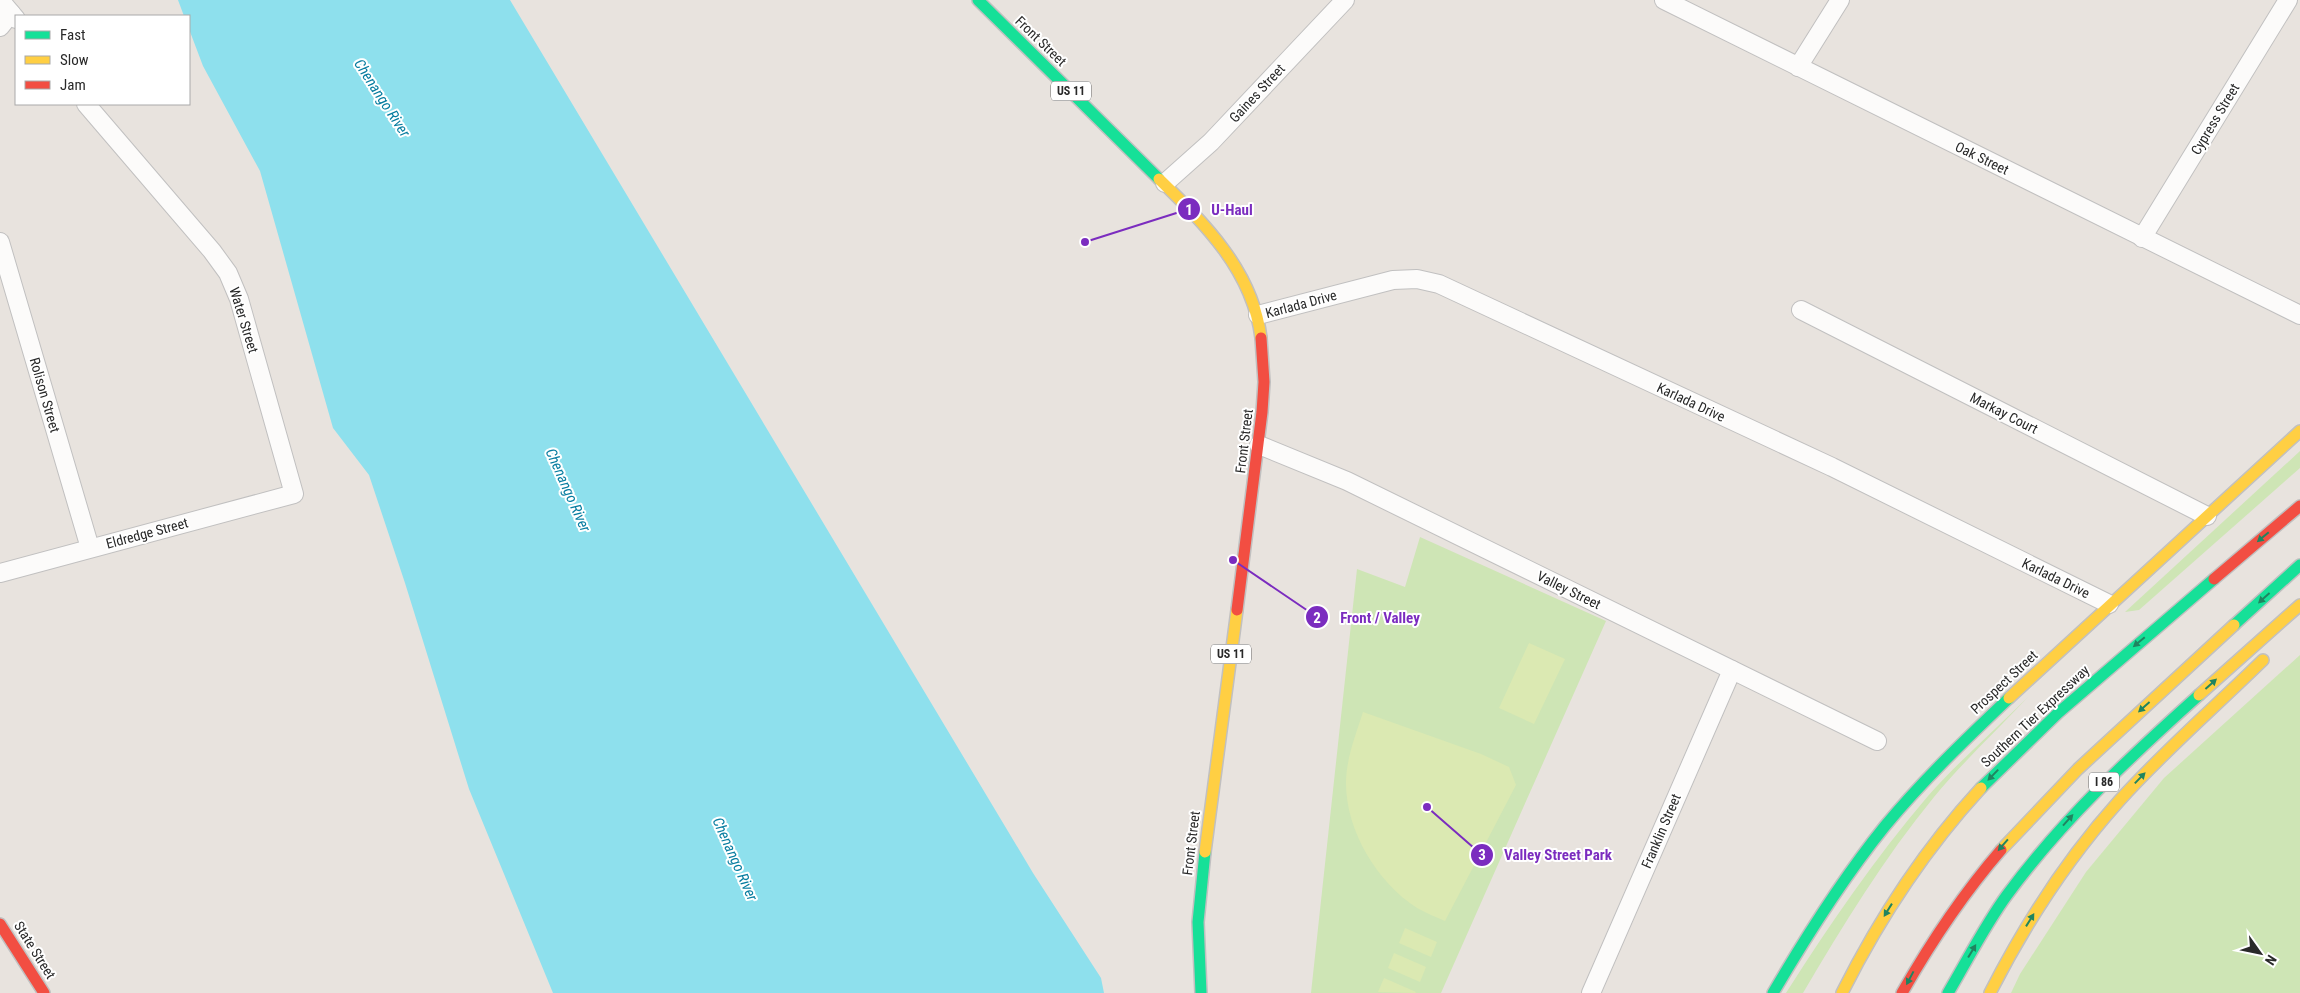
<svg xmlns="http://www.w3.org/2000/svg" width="2300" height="993" font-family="'Roboto Condensed',sans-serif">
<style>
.green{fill:#cee5b5}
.pitch{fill:#dbe9b2}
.water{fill:#8ee0ed}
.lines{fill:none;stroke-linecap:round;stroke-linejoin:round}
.street-casing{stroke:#c1c0c0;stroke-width:20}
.fast-casing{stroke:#c1c0c0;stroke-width:14}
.slow-casing{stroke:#c1c0c0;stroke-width:14}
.jam-casing{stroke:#c1c0c0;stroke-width:14}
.street{stroke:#fcfbfa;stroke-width:18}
.fast{stroke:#16e098;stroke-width:11}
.slow{stroke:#ffcf43;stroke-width:11}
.jam{stroke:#f24e42;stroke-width:11}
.oneway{fill:#208460}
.labels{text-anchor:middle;stroke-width:4;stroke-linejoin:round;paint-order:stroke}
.shield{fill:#fff;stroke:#696969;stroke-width:1}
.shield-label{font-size:12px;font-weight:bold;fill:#292929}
.street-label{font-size:14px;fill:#292929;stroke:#fff}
.water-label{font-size:15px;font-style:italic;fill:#077da0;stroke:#fff}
.leader{fill:none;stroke:#7b2cbf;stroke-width:2}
.callout-dot{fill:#7b2cbf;stroke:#fff;stroke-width:2}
.mark-label{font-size:15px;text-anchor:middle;font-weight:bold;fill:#fff}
.callout-label{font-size:15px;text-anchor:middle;font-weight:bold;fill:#7b2cbf;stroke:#fff;stroke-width:4;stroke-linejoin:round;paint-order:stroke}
</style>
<rect width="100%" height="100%" fill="#e8e3de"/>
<!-- green -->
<g class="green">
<polygon points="2300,451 2300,468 2139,610 2125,612"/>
<polygon points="1420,537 1606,621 1441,993 1311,993 1357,569 1405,587"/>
<polygon points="2300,655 2300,993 2011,993 2020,974 2086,872 2164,778"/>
<path d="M2028,697C1997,730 1963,762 1934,797C1884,858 1843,925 1803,993H1786C1830,924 1875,858 1928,796C1959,761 1995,730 2028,697Z"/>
</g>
<!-- pitch -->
<g class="pitch">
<polygon points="1529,643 1565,659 1534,724 1499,708"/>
<path d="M1363,712L1481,754L1509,767L1516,785L1445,921C1436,917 1426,913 1417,908C1377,882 1346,831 1346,783C1346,759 1356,734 1363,712Z"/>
<polygon points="1405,928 1437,942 1431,957 1399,943"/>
<polygon points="1394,953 1426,967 1420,982 1388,968"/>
<polygon points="1384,978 1416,992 1415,993 1378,992"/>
</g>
<!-- water -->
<polygon class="water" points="178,0 510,0 1033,873 1101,978 1104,993 553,993 469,789 405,583 369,475 333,428 260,171 203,66 189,29 189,16 184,16"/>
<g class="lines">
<defs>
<g id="street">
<polyline points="0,0 16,19"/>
<polyline points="1664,0 2300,315"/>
<polyline points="0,27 11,13"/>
<polyline points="1798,67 1840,0"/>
<polyline points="1165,183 1211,142 1345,0"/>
<polyline points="2142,238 2288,0"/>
<polyline points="0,242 90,548"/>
<polyline points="1801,310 2207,516"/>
<polyline points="1258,315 1393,280 1417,279 1439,284 1832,467 2109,604"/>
<polyline points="1259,445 1347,481 1877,741"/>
<polyline points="0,573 294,494 239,299 228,273 212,251 86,104"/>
<polyline points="1591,993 1732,670"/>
</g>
<g id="fast">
<polyline points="978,0 1159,179"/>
<polyline points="2234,625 2300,565"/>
<polyline points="1981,788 2058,713 2214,579"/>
<polyline points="1201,993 1198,922 1205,852"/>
<path d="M1773,993C1807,935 1843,878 1885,826C1923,780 1966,739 2009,698"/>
<path d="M1948,993C1967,961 1985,925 2007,895C2062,820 2130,757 2199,695"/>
</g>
<g id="slow">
<path d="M1159,179C1205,224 1253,271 1261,338"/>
<polyline points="2199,695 2300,605"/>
<polyline points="2009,698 2300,431"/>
<polyline points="2001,850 2078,769 2234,625"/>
<polyline points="1205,852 1237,610"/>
<path d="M1842,993C1879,919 1924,850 1981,788"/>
<path d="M1990,993C2025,924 2067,859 2119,801C2164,751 2215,707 2263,660"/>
</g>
<g id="jam">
<polyline points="2214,579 2300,506"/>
<polyline points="1237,610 1262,412 1264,382 1261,338"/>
<polyline points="0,924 44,993"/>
<path d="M1902,993C1931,942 1963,894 2001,850"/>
</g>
</defs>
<!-- street casing -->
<use href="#street" class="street-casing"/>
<!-- fast casing -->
<use href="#fast" class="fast-casing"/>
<!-- slow casing -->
<use href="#slow" class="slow-casing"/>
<!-- jam casing -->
<use href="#jam" class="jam-casing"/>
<!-- street -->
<use href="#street" class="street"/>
<!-- fast -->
<use href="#fast" class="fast"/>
<!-- slow -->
<use href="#slow" class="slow"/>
<!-- jam -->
<use href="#jam" class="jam"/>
</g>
<!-- one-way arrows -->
<defs><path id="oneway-solid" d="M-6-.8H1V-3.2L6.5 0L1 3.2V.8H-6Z" transform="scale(1.25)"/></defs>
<g class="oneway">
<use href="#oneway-solid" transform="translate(2263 537) rotate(140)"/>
<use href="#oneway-solid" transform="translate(2264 598) rotate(138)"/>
<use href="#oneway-solid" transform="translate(2139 642) rotate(140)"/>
<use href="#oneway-solid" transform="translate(2211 684) rotate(-42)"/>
<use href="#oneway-solid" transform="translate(2144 707) rotate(138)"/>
<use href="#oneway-solid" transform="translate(1993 775) rotate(134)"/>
<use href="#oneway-solid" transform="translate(2140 778) rotate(-46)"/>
<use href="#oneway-solid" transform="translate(2068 820) rotate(-48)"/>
<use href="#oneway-solid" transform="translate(2003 845) rotate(131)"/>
<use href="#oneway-solid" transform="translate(1888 910) rotate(122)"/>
<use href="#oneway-solid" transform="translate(2030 920) rotate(-58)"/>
<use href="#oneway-solid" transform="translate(1972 951) rotate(-59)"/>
<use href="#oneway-solid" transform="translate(1910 978) rotate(118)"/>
</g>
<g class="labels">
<!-- shield labels -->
<g class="shield">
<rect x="1051" y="81.5" width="40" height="19" rx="4"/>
<rect x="1211" y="644.5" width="40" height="19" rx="4"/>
<rect x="2089" y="772.5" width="30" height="19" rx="4"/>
</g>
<g class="shield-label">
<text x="1071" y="95">US 11</text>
<text x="1231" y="658">US 11</text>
<text x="2104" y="786">I 86</text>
</g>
<!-- street labels -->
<g class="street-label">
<text transform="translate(1041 41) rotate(44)" y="5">Front Street</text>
<text transform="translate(1257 93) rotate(-47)" y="5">Gaines Street</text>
<text transform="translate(2215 119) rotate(-59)" y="5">Cypress Street</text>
<text transform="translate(1982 158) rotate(26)" y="5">Oak Street</text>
<text transform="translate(1301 304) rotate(-15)" y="5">Karlada Drive</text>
<text transform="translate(244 320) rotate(73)" y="5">Water Street</text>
<text transform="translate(45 395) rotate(74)" y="5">Rolison Street</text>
<text transform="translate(1691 402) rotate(25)" y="5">Karlada Drive</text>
<text transform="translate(2004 413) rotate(27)" y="5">Markay Court</text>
<text transform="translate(1244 441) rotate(-83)" y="5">Front Street</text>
<text transform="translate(147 533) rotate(-15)" y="5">Eldredge Street</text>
<text transform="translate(2056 578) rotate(26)" y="5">Karlada Drive</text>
<text transform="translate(1569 590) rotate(26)" y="5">Valley Street</text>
<text transform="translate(2004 682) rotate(-43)" y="5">Prospect Street</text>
<text transform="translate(2035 716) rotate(-43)" y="5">Southern Tier Expressway</text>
<text transform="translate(1661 831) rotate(-67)" y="5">Franklin Street</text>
<text transform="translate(1191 843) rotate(-83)" y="5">Front Street</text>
<text transform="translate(35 950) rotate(58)" y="5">State Street</text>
</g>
<!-- water labels -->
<g class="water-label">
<text transform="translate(382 98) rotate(57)" y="5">Chenango River</text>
<text transform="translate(568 490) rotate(66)" y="5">Chenango River</text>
<text transform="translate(735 859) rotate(66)" y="5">Chenango River</text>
</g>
</g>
<!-- callouts -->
<path class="leader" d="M1085 242L1189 209M1233 560L1317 617M1427 807L1482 855"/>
<g class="callout-dot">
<circle cx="1085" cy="242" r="5"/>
<circle cx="1233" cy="560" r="5"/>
<circle cx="1427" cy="807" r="5"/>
<circle cx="1189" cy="209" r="12"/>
<circle cx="1317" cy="617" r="12"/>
<circle cx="1482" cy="855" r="12"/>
</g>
<g class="mark-label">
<text x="1189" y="215">1</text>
<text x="1317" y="623">2</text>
<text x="1482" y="860">3</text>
</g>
<g class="callout-label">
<text x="1232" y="215">U-Haul</text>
<text x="1380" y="623">Front / Valley</text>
<text x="1558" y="860">Valley Street Park</text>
</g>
<!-- legend -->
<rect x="15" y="15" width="175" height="90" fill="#ffffff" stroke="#a9a9a9"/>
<rect x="25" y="31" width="25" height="8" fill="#16e098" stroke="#a9a9a9"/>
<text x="60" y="40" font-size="15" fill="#292929">Fast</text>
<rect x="25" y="56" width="25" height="8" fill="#ffcf43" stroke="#a9a9a9"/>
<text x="60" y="65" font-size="15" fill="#292929">Slow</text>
<rect x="25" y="81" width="25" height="8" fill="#f24e42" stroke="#a9a9a9"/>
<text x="60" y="90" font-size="15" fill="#292929">Jam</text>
<!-- north arrow -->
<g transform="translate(2260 953) rotate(123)" stroke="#ffffff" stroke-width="4" paint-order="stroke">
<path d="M0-4L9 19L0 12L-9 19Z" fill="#292929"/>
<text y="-8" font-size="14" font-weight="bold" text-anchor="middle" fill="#292929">N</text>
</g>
</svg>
